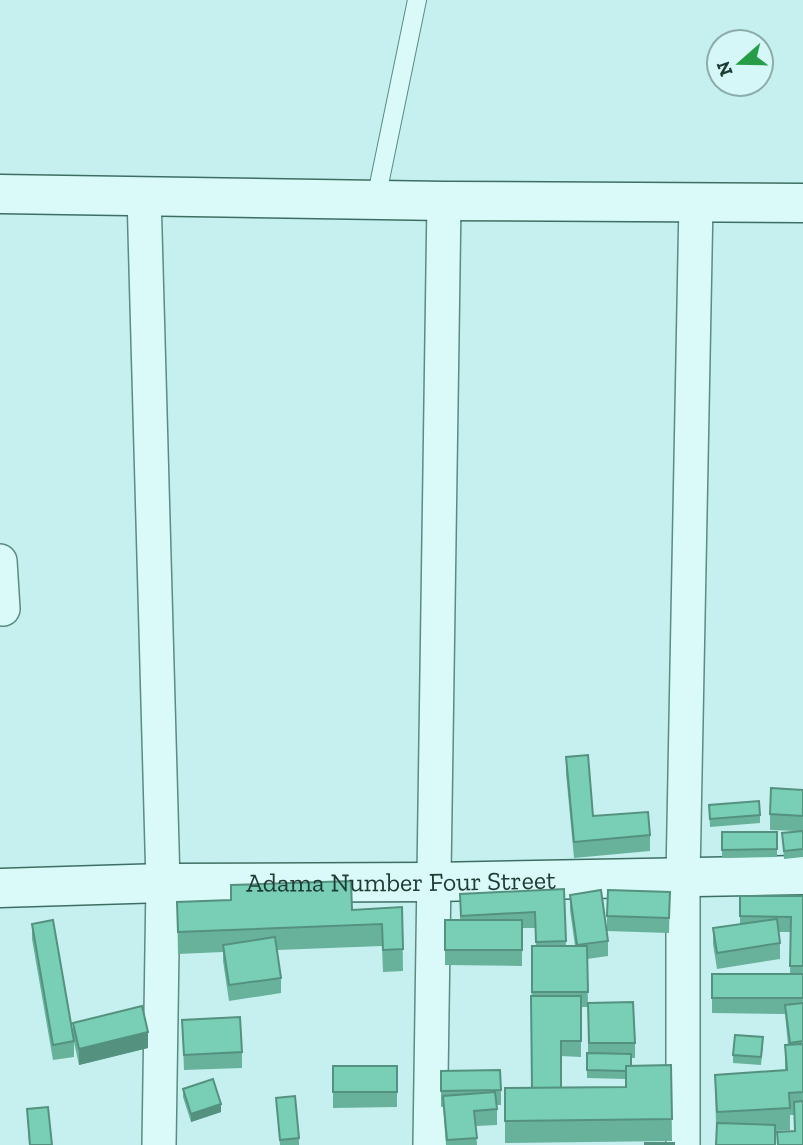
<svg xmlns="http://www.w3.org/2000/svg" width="803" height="1145" font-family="'Zilla Slab',serif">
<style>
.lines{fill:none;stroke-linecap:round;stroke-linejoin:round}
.lane-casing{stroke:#5a8c82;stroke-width:20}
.street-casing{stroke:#5a8c82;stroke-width:36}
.secondary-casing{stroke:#3d6e63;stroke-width:41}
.lane{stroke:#d9faf9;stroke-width:18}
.street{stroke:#d9faf9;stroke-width:33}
.secondary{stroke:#d9faf9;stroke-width:38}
.wall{fill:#68b29c}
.shaded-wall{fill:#55917f}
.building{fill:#79cfb5;stroke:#55917f;stroke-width:2}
.labels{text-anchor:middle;stroke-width:7;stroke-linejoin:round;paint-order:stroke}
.street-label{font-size:26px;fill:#1e3b34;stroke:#d5f7f7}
</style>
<rect width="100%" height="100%" fill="#c5f0ef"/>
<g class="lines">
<defs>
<polyline id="lane" points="376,199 417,0"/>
<g id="street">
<polyline points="144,195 163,883 159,1145"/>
<polyline points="0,561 3,609"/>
<polyline points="430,1145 444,201"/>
<polyline points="683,1145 683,877 696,202"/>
</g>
<g id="secondary">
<polyline points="0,194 444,201 803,203"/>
<path id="s1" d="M0,888L163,883L433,882L803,875"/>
</g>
</defs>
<!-- lane casing -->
<use href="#lane" class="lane-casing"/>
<!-- street casing -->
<use href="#street" class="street-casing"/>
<!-- secondary casing -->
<use href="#secondary" class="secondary-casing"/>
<!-- lane -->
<use href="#lane" class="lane"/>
<!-- street -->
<use href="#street" class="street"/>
<!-- secondary -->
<use href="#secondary" class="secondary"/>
</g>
<!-- wall -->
<g class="wall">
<polygon points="566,757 593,816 650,835 650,851 574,858 566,773"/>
<polygon points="803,790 803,857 784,859 782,833 797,831 770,830 770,814"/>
<polygon points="709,805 760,815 760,823 710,827"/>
<polygon points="722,832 777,832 777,857 722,858"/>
<polygon points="564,889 566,946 575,946 570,910 570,895 608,941 608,956 587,959 588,1007 581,1007 581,1057 561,1056 561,1088 626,1087 626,1079 587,1078 587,1053 588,1053 588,1003 635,1043 635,1058 631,1058 631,1066 671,1065 672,1141 505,1143 505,1088 531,1088 532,946 536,946 535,928 522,928 522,966 445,965 445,920 460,920 460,894"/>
<polygon points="670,892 669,933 607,931 607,916"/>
<polygon points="740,896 803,896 803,1145 777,1145 777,1132 794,1131 794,1115 790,1115 790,1130 775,1131 716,1127 715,1075 785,1071 785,1045 788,1045 785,1014 712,1013 712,974 790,974 791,932 779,932 780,943 780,959 717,969 713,944 713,928 740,924"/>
<polygon points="177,902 352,910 402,907 403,971 383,972 382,946 277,950 281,978 281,993 229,1001 223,961 223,952 178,954"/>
<polygon points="32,924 73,1037 73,1023 148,1048 79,1065 74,1042 74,1057 53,1060 32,939"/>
<polygon points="182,1020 242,1052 242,1068 184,1070"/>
<polygon points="763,1045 761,1065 733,1063 733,1055"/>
<polygon points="333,1066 397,1066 397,1107 333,1108"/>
<polygon points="441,1071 501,1090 501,1105 497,1105 497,1125 476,1126 477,1145 446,1145 443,1107 441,1107"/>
<polygon points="183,1089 221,1112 191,1122 183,1097"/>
<polygon points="276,1098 299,1138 299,1145 280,1145"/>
<polygon points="27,1109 52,1145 29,1145"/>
</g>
<!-- shaded-wall -->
<g class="shaded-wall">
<polygon points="148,1032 148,1048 79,1065 79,1049"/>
<polygon points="221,1104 221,1112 191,1122 191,1114"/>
</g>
<!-- building -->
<g class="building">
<polygon points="588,755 593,816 648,812 650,835 574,842 566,757"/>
<polygon points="771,788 803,790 803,816 770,814"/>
<polygon points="759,801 760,815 710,819 709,805"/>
<polygon points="803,831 803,849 784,851 782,833"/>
<polygon points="722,832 777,832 777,849 722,850"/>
<polygon points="351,881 352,910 402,907 403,949 383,950 382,924 178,932 177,902 231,900 231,885"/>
<polygon points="564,889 566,941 536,942 535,912 461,916 460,894"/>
<polygon points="601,890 608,941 577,945 570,895"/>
<polygon points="608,890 670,892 669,918 607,916"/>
<polygon points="740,896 803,896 803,966 790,966 791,917 740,916"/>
<polygon points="777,919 780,943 717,953 713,928"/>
<polygon points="53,920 74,1041 53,1045 32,924"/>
<rect x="445" y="920" width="77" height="30"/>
<polygon points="275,937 281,978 229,985 223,945"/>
<polygon points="532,946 587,946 588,992 532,992"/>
<rect x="712" y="974" width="91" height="24"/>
<polygon points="531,996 581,996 581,1041 561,1041 561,1088 532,1088"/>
<polygon points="633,1002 635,1043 589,1043 588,1003"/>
<polygon points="803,1003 803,1041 790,1043 785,1005"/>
<polygon points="142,1006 148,1032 79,1049 73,1023"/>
<polygon points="240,1017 242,1052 184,1055 182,1020"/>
<polygon points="735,1035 763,1037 761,1057 733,1055"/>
<polygon points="803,1044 803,1092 789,1093 790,1108 717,1112 715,1075 787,1070 785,1045"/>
<polygon points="587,1053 631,1054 631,1066 626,1066 626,1071 587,1070"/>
<polygon points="671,1065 672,1119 505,1121 505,1088 626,1087 626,1066"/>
<rect x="333" y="1066" width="64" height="26"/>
<polygon points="500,1070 501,1090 441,1091 441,1071"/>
<polygon points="213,1079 221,1104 191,1114 183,1089"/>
<polygon points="495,1092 497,1109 474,1111 477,1138 447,1140 443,1096"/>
<polygon points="295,1096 299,1138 280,1140 276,1098"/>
<polygon points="803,1101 803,1145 778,1145 777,1132 795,1131 794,1102"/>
<polygon points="48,1107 52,1145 30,1145 27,1109"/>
<polygon points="717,1123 775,1125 775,1145 716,1145"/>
<rect x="645" y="1143" width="29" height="2"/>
</g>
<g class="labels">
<!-- street labels -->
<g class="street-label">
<text dy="9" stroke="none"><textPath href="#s1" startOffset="401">Adama Number Four Street</textPath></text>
</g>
</g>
<!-- north arrow -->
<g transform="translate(740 63) rotate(250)"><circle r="33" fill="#d5f7f7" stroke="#8caca9" stroke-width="2"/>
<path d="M0-5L12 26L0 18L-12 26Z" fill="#279d47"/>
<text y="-10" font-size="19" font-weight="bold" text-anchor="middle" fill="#1e3b34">N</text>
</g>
</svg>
